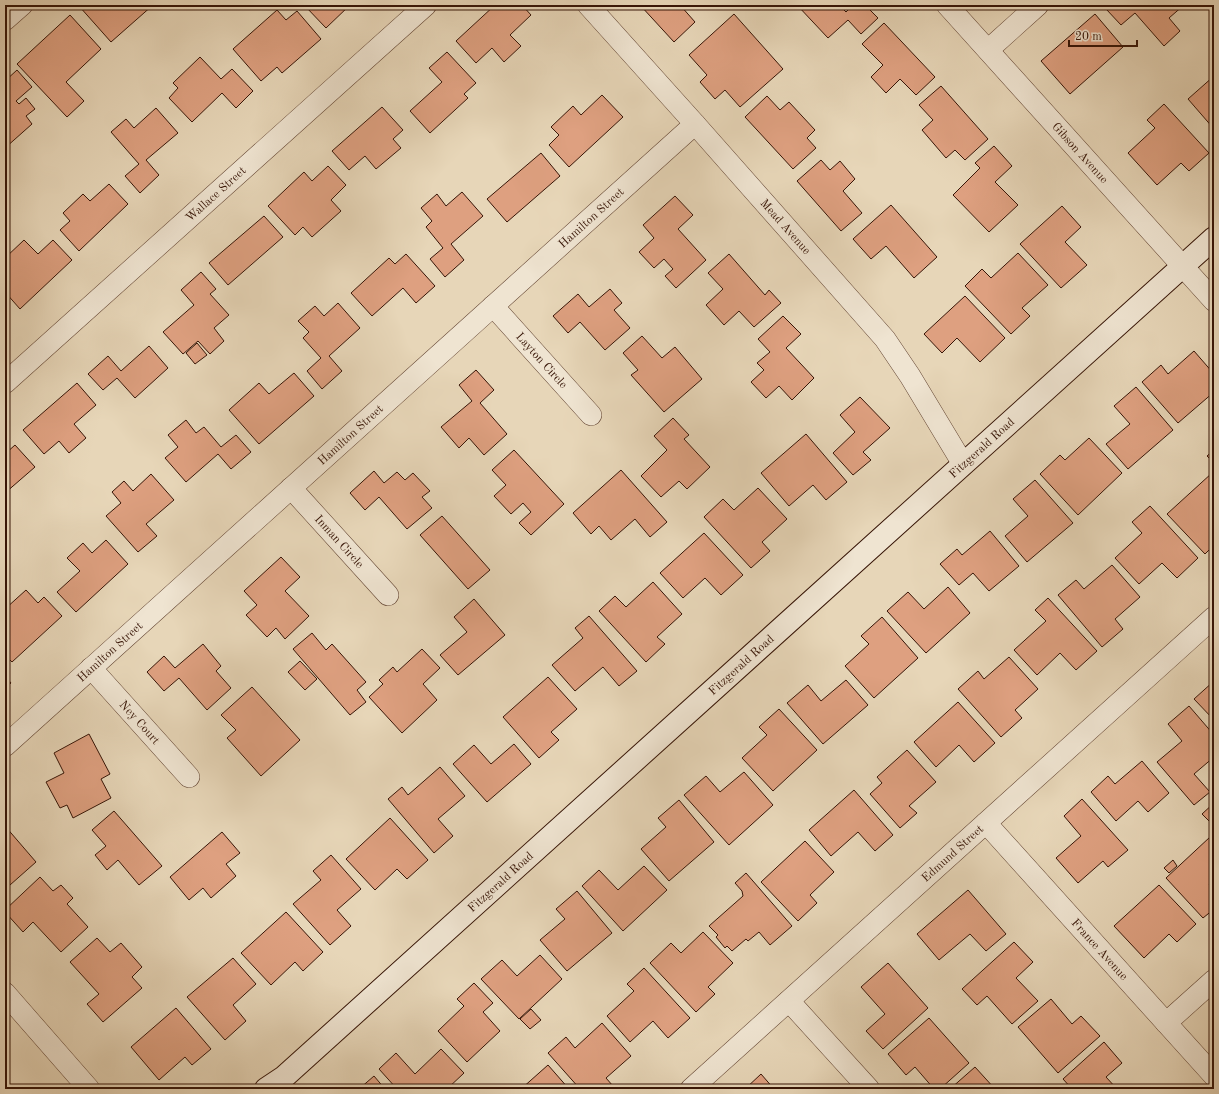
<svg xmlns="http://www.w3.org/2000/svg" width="1219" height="1094" font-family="'Old Standard TT',serif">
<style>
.building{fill:#dea080;stroke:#371507}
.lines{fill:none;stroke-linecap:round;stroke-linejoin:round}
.minor-casing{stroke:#634533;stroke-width:22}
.secondary-casing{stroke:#371507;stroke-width:24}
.minor{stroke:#efe4d1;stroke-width:21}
.secondary{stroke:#efe4d1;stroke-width:22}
.labels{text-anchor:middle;stroke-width:4;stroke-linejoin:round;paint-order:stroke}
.street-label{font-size:12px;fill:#371507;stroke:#efe4d1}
</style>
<rect width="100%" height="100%" fill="#e7d6b8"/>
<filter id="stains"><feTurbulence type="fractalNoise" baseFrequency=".005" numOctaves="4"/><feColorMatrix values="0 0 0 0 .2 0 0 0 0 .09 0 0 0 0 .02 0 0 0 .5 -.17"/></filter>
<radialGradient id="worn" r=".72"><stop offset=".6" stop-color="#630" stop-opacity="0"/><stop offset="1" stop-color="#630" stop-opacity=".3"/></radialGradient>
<!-- building -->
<g class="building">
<polygon points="80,5 153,5 111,42 79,6"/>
<polygon points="306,5 350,5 326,28 305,6"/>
<polygon points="495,5 522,5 531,15 510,35 521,46 504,62 492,48 476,63 456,41"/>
<polygon points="640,5 680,5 695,22 674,42"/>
<polygon points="797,5 839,5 846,12 853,5 865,5 878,18 861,34 848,20 828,38"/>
<polygon points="1111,5 1136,5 1138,7 1141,5 1184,5 1169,18 1180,31 1164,46 1135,13 1121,25 1106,9"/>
<polygon points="277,10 286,20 297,11 321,39 282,73 277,67 261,81 233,49"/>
<polygon points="734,14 783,69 740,107 725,90 715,99 700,82 707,75 689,55"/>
<polygon points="1095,14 1123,47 1070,94 1041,61"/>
<polygon points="70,15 101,49 66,82 84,101 67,117 17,64"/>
<polygon points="884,23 935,77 916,95 900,79 886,93 871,77 883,65 862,44"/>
<polygon points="447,52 476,83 464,94 468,98 430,133 410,111 442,82 429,68"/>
<polygon points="200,57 221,79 232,69 253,91 236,108 222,93 192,122 169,98 178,88 173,83"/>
<polygon points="17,70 32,87 16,101 19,104 26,98 35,109 26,116 32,124 5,148 5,81"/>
<polygon points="1214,76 1214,129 1188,99"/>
<polygon points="941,86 988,139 965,160 955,150 946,158 922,130 933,120 919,105"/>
<polygon points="602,95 623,117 569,167 549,145 559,135 551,127 573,106 581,115"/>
<polygon points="767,96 780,110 789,102 815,130 807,138 816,148 793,169 745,117"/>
<polygon points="1164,104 1209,153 1189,171 1181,163 1157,185 1128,153 1155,128 1147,120"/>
<polygon points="382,107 403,130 393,139 401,148 376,169 365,156 349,170 332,151"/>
<polygon points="156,108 178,133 146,160 159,175 140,193 125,176 139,164 111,132 126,119 134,128"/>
<polygon points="994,146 1012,166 995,182 1018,205 989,232 953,195 980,168 975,163"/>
<polygon points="541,153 560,176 507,222 487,199"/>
<polygon points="821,160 830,170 840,161 855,179 843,191 862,213 841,231 797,181"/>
<polygon points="328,166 346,185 331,200 341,211 312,237 303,227 295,235 268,206 304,172 312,181"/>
<polygon points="109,184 128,204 79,251 60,230 70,221 63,213 83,194 90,201"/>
<polygon points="462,192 483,216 451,244 464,260 445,277 430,259 443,248 426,227 432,221 421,208 437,194 446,206"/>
<polygon points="675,196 693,215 678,229 706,260 676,288 665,276 673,269 664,259 654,268 639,252 654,238 643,225"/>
<polygon points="891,205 937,257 914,278 886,246 871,259 853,239"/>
<polygon points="1062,206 1081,227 1065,242 1087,265 1061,288 1020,244"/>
<polygon points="264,216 283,237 228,285 209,263"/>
<polygon points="24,240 38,254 53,240 72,260 20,309 5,292 5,258"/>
<polygon points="1018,253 1048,285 1022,308 1030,316 1011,334 965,286 982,269 991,278"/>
<polygon points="406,254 435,286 416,303 403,288 372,316 351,293 389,258 395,264"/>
<polygon points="729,254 765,295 769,290 781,303 754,327 739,311 724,325 706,305 723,289 708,273"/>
<polygon points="201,272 216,289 210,294 229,315 214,328 224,341 210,354 198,341 183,354 163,332 194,305 181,290"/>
<polygon points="610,289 622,303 614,310 630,328 605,350 580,322 568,333 553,316 578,294 589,307"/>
<polygon points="965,296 1005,338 980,362 957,338 942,353 924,334"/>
<polygon points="338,303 360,328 329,356 342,371 322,389 307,371 321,358 303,338 309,332 298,321 315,306 324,316"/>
<polygon points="783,316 801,334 786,348 814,378 792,400 779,386 766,398 751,382 764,370 757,363 770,352 758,339"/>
<polygon points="642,336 662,358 675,347 702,379 664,412 631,375 638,370 623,353"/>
<polygon points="197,343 207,355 195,364 186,353"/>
<polygon points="149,346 168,368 135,398 117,378 103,390 88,374 108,356 121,371"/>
<polygon points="1194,351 1214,374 1214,392 1178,423 1142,382 1161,365 1168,374"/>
<polygon points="476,370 494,390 480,403 507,434 484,455 469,438 459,448 441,427 472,401 459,385"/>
<polygon points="294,373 314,396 259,444 229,410 259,383 269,394"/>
<polygon points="77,383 96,405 74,424 86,438 69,453 59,441 44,454 23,430"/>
<polygon points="1136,387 1173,430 1128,469 1106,444 1130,424 1114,406"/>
<polygon points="860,397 890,428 863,452 871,460 853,475 833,453 855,432 840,415"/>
<polygon points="673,418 689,435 684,439 710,467 687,489 679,481 661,497 641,476 667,450 654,436"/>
<polygon points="186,420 196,433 204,427 221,447 236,435 251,452 231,469 218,454 186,482 165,458 178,447 168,435"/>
<polygon points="806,434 847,482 826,500 813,485 789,506 761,473"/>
<polygon points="1089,438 1122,473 1078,515 1040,474 1060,455 1065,460"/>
<polygon points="15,445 35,467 5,493 5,454"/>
<polygon points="514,450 564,504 531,535 519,523 531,512 523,503 511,514 494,496 506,485 492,470"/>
<polygon points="1214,450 1214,463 1207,456"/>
<polygon points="621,470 667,522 650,537 635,519 611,540 599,526 591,534 573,513"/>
<polygon points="374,471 384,483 397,472 405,480 413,473 430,491 422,497 432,508 407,529 379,497 365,510 350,493"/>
<polygon points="1212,473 1214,475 1214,545 1205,554 1167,514"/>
<polygon points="151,474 174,500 146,524 157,536 138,552 106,516 121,503 112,492 124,481 133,491"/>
<polygon points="1035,480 1073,523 1027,562 1005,536 1028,516 1013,499"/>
<polygon points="758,488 787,519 762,542 770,551 751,568 704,517 723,499 734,510"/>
<polygon points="1150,506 1198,558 1177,578 1162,563 1139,584 1115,558 1142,533 1132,522"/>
<polygon points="442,516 490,570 468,589 420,535"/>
<polygon points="990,531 1019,566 989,591 973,573 959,585 940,564 957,549 962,555"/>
<polygon points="704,533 743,575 721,595 705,578 683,598 660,573"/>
<polygon points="106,540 128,564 76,612 57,592 80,571 67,558 83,543 92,553"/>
<polygon points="281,557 300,577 285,591 309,616 285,639 276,628 267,637 246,615 257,605 244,591"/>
<polygon points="1112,565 1140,597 1115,619 1123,629 1102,647 1058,595 1076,580 1084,589"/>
<polygon points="653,582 682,614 657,637 665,644 646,662 599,611 615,596 626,607"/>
<polygon points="948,587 970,613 926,653 887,611 908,592 924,609"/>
<polygon points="26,590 38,603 44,597 62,616 12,662 5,655 5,627 7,625 5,623 5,609"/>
<polygon points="1048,598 1097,651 1076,670 1060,653 1037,675 1014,650 1046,621 1035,610"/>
<polygon points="474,599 505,635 458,675 440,655 467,632 454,617"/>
<polygon points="589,616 637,671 619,686 603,667 575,691 552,665 583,638 575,628"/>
<polygon points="882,617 918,658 874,698 845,666 869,644 861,636"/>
<polygon points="312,633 326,650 332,644 366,682 357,690 366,702 350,715 293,649"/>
<polygon points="203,644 221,666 216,671 231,688 207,710 179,678 164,691 147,672 164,656 175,668"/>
<polygon points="422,649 440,668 423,684 437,700 402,733 369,697 383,684 379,680 393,667 397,672"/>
<polygon points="1009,657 1038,689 1015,710 1022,718 1001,737 958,689 978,671 984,679"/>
<polygon points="300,661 317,679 305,690 288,672"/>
<polygon points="5,676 11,683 5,688"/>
<polygon points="548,677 577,709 551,732 559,740 539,758 503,717"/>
<polygon points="846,680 868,705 823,744 787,703 808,685 821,701"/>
<polygon points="1214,681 1214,720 1194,699"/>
<polygon points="252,687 300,740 261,776 227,738 236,730 221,715"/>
<polygon points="958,702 995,743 974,762 959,745 936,767 914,742"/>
<polygon points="1189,706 1214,735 1214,757 1194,774 1210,792 1194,805 1157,762 1182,741 1168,724"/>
<polygon points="779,709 817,750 773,791 742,758 767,735 759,727"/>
<polygon points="89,734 110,774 101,779 111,798 73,818 67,805 60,808 46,782 64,773 54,753"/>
<polygon points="514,744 531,764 487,802 453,764 474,745 491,764"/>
<polygon points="907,750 936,782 909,806 917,813 900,828 870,794 882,783 877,777"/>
<polygon points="1142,761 1169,793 1148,812 1138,801 1116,821 1091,792 1108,776 1115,784"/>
<polygon points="440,767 465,796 438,819 453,836 434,853 388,799 402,787 408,795"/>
<polygon points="744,772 773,805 729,845 684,795 706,776 720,792"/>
<polygon points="854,790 893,835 875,851 858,832 831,856 809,830"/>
<polygon points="1082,799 1128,850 1108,867 1103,861 1078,883 1056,858 1081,836 1064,816"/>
<polygon points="679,800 714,842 669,881 641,849 666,827 658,818"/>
<polygon points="1214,803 1214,808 1209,812 1214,818 1214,826 1202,814"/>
<polygon points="114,811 162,866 139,885 118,860 107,870 95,855 106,846 92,830"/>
<polygon points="390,818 428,860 407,879 397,869 375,890 346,859"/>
<polygon points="5,826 36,862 10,885 5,879"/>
<polygon points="222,832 240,853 226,864 236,876 211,898 203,888 189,900 170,877"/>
<polygon points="1210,837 1214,841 1214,879 1209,884 1214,890 1214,909 1203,918 1166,878"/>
<polygon points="805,841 834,872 810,895 817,903 798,921 761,882"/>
<polygon points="331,855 361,889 337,910 351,926 330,945 293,904 321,880 313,871"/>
<polygon points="1173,860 1177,866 1169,873 1164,868"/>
<polygon points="644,866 667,890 623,931 582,886 599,870 618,890"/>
<polygon points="746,873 792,926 770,945 759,932 748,941 746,939 732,951 727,946 725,948 716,937 718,935 709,926 743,896 742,891 735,883"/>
<polygon points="40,877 53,891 61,885 73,898 67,904 88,927 61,952 33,922 23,932 5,912 5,910"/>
<polygon points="1159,885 1196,924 1177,942 1169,934 1144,958 1114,926"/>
<polygon points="968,890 1006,934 986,951 970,934 939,960 917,934"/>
<polygon points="577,891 612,933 567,971 540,940 565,919 556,909"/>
<polygon points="286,912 323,952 303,971 295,962 271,985 241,953"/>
<polygon points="703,932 733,963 708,987 715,994 696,1012 650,963 671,943 681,953"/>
<polygon points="97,938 110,952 121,943 142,967 132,977 142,988 103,1022 87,1004 99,994 70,962"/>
<polygon points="1014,942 1033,962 1016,978 1038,1001 1012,1024 987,996 977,1005 962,989"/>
<polygon points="540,955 562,979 519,1019 481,979 502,960 517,976"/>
<polygon points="233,958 256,984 233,1005 246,1021 225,1040 187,997"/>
<polygon points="888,963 928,1008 883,1049 866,1031 885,1014 861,987"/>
<polygon points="644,968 690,1018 668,1038 653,1021 630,1042 607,1016 634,991 627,984"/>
<polygon points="474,983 493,1003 483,1012 500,1031 467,1062 438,1031 464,1006 457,999"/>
<polygon points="1051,999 1072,1024 1081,1016 1100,1036 1058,1073 1018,1027"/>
<polygon points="176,1008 211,1049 192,1065 185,1057 159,1080 131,1047"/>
<polygon points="531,1009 541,1020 530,1029 520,1019"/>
<polygon points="929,1018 969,1063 940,1089 934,1089 915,1067 906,1075 888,1054"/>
<polygon points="602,1023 631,1056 606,1078 613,1086 610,1089 580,1089 548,1053 566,1037 575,1048"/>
<polygon points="1104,1042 1122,1063 1106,1077 1117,1089 1072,1089 1063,1079"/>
<polygon points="441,1049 464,1073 447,1089 397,1089 379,1069 396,1053 415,1074"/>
<polygon points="548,1065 569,1089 521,1089"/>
<polygon points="975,1067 995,1089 950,1089"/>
<polygon points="761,1074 774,1089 745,1089"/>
<polygon points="374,1076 385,1089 359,1089"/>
</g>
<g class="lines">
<defs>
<g id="minor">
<path id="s1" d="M588,5L695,124L885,339L910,376L963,464"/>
<path id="s2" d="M947,5L1214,301"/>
<polyline points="5,20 22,5"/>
<polyline points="988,50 1038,5"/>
<path id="s3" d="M493,306L591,415"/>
<path id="s4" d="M5,383L426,5"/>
<path id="s5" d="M291,488L388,595"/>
<path id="s6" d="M91,668L189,777"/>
<path id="s7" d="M5,746L695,124"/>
<path id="s8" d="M986,823L1214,1076"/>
<polyline points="5,993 89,1089"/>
<polyline points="789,1001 869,1089"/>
<polyline points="1166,1023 1214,980"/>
<path id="s9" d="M691,1089L1214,617"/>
</g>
<g id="secondary">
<path id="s10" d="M266,1089L284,1077L1214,238"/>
</g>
</defs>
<!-- minor casing -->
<use href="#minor" class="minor-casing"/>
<!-- secondary casing -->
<use href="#secondary" class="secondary-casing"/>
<!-- minor -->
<use href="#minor" class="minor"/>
<!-- secondary -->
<use href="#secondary" class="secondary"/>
</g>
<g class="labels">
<!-- street labels -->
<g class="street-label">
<text dy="4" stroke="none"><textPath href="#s2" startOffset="199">Gibson Avenue</textPath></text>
<text dy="4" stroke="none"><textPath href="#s4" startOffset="283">Wallace Street</textPath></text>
<text dy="4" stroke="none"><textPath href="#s7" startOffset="789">Hamilton Street</textPath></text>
<text dy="4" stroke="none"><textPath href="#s1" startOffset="297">Mead Avenue</textPath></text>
<text dy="4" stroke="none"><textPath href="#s3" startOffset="73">Layton Circle</textPath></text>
<text dy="4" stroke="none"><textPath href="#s7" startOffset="465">Hamilton Street</textPath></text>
<text dy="4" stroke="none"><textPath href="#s10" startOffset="961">Fitzgerald Road</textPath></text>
<text dy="4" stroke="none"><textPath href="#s5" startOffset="72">Inman Circle</textPath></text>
<text dy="4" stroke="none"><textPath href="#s7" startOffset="141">Hamilton Street</textPath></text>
<text dy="4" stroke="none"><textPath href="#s10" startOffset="637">Fitzgerald Road</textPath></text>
<text dy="4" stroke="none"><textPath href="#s6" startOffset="73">Ney Court</textPath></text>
<text dy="4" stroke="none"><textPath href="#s9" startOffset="352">Edmund Street</textPath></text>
<text dy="4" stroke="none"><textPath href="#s10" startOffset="313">Fitzgerald Road</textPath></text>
<text dy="4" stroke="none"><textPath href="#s8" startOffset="170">France Avenue</textPath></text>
</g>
</g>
<!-- margin -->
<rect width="1219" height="1094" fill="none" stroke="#e7d6b8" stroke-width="20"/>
<rect x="6" y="6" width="1207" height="1082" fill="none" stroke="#371507" stroke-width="2"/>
<rect x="10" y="10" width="1199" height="1074" fill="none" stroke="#371507"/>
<!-- scale -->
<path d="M1069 40v6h68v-6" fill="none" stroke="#371507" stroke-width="2"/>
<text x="1075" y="40" font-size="12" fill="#371507" stroke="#efe4d1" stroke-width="3" paint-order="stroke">20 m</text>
<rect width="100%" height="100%" filter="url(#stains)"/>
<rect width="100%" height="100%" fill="url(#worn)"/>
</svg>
